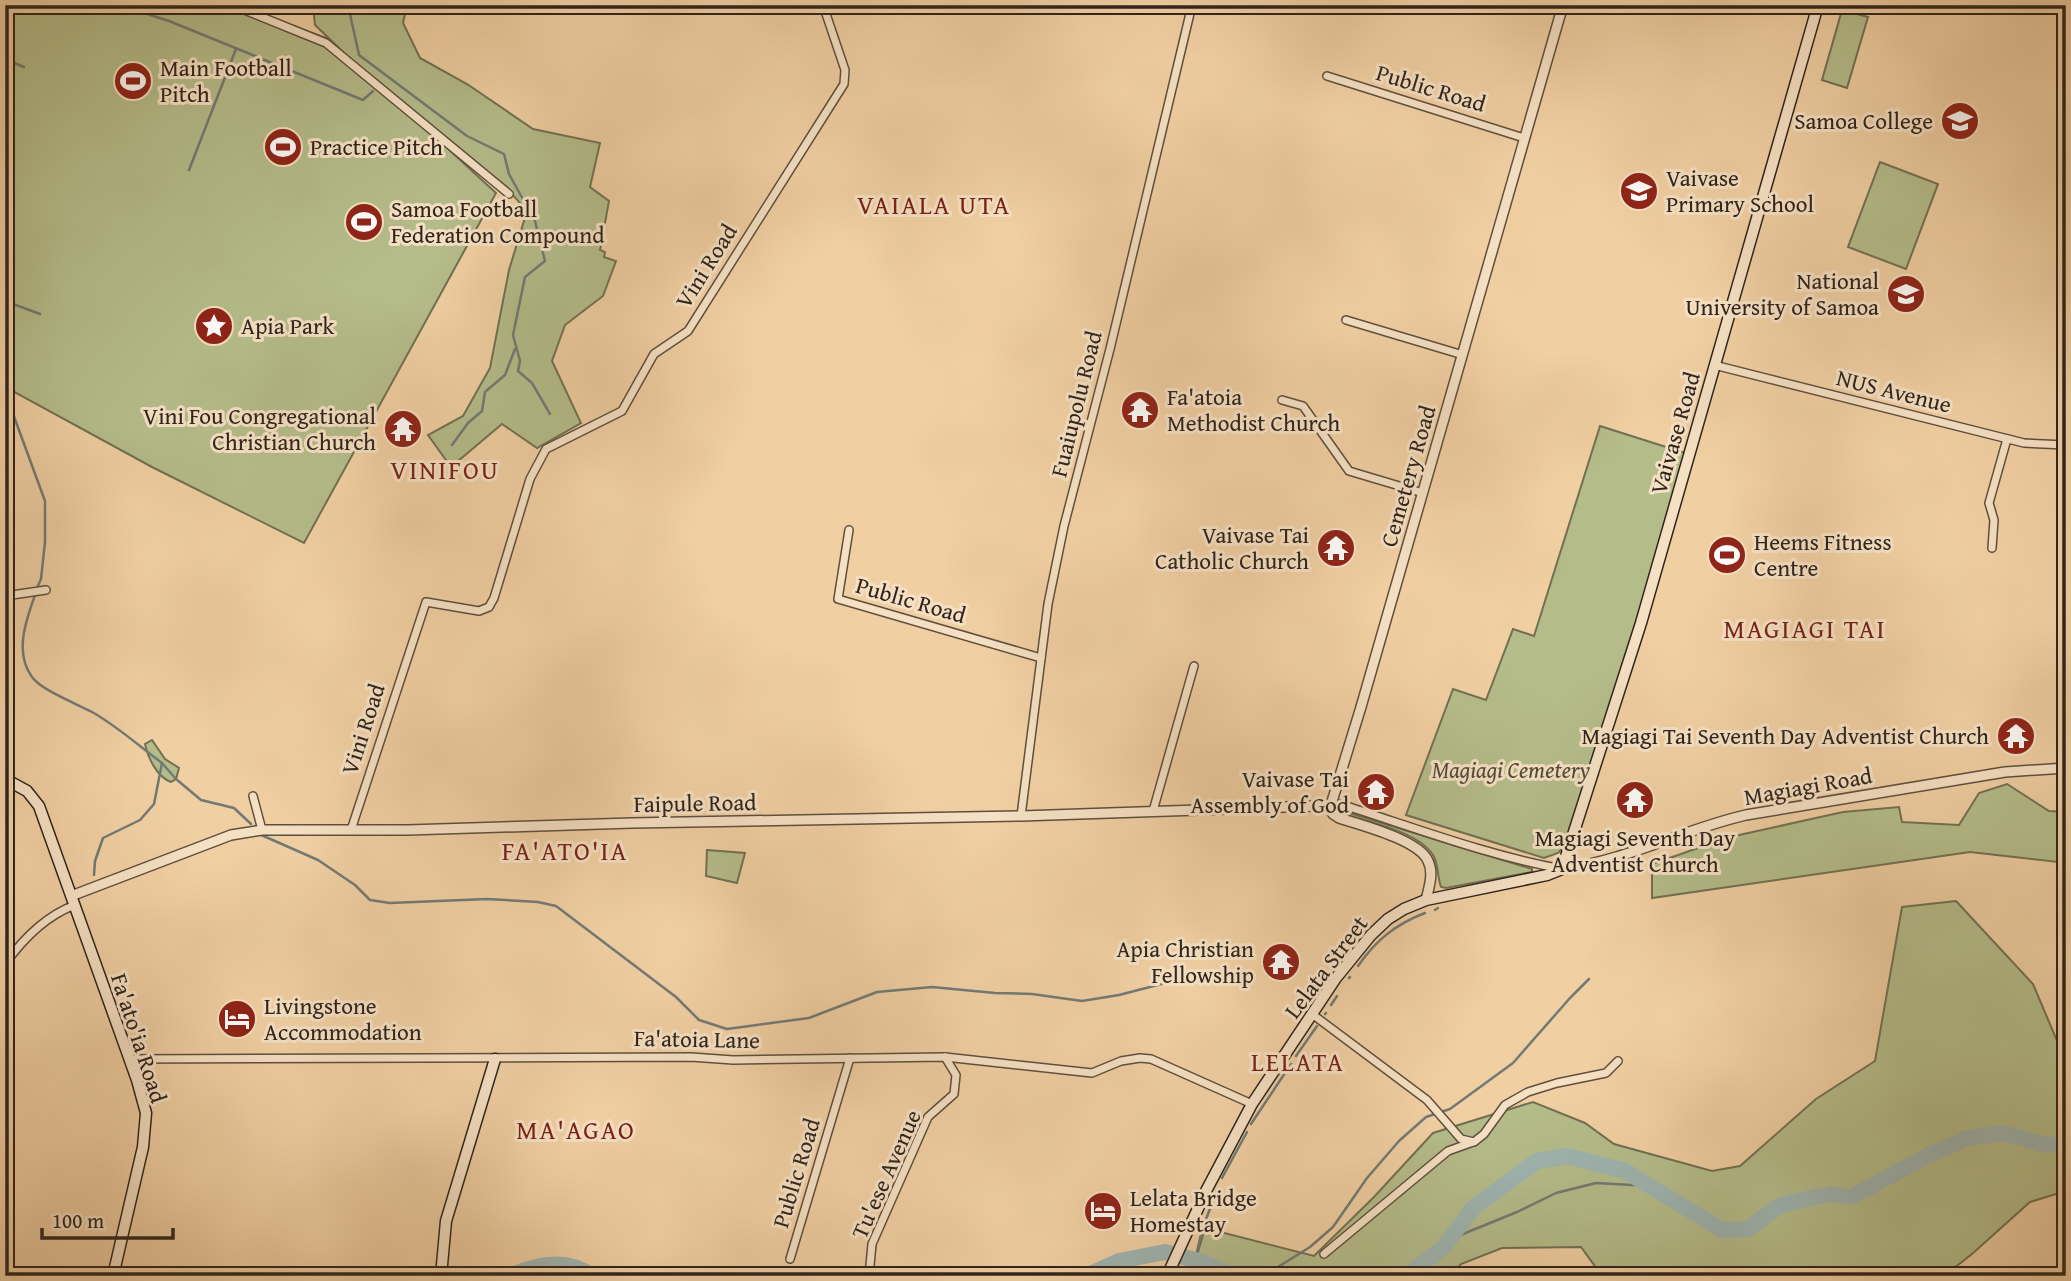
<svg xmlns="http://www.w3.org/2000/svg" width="2071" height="1281" font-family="'Gentium Book Plus',serif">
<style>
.green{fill:#b4bc8a;stroke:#727053;stroke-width:2}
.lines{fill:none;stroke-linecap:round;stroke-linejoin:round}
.stream{stroke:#727a75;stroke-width:2.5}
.river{stroke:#9eb4b0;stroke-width:16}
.minor-casing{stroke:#5f4f3e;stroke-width:10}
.tertiary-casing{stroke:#5f4f3e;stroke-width:12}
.secondary-casing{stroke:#2f241c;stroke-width:13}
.minor{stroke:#f5e0c3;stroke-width:7}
.tertiary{stroke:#f5e0c3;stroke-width:9}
.secondary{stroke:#f5e0c3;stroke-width:10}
.labels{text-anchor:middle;stroke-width:6;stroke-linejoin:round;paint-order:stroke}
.poi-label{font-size:23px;fill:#2f241c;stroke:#f5e0c3;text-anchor:start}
.street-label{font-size:23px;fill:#2f241c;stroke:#f5e0c3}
.park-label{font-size:23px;font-style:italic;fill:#504a38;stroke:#f5e0c3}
.quarter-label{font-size:26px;letter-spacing:2px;fill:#7a1f14;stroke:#f5e0c3}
</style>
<rect width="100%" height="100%" fill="#f0cfa3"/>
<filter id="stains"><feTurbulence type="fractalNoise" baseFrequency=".00286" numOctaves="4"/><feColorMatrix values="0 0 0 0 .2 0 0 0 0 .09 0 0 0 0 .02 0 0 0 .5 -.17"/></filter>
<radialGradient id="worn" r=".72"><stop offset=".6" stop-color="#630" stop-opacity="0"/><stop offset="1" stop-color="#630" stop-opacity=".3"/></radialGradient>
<!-- green -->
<g class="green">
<polygon points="5,5 238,5 326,38 363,71 315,25 313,5 407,5 403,23 420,58 467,84 533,129 600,143 590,187 609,201 605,223 601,224 602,231 599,232 598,240 602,242 600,250 605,252 604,257 616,261 603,296 565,325 552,361 581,423 537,448 502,424 451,467 428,435 463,416 490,368 509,270 527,211 505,186 419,122 496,193 304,543 152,467 5,387"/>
<polygon points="1842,10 1868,17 1847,88 1822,80"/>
<polygon points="1880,162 1938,184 1906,269 1848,247"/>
<polygon points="1600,426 1685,453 1648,584 1568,843 1558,853 1544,858 1406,815 1453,689 1486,700 1513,629 1534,636"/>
<path d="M152,740L165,759L179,768L176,779L171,782C157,777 148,758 145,744Z"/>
<polygon points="2007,784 2049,811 2066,812 2066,863 1970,852 1652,898 1652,864 1730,837 1843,812 1899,807 1902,822 1959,825 1979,793"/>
<path d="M1343,811L1532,869V872L1446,888L1441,887C1437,876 1439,865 1433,855C1418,832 1372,823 1347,815L1342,813Z"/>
<polygon points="707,850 745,853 737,883 706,876"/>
<polygon points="1956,901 2033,984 2063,1055 2066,1056 2066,1191 2030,1202 1972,1254 1944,1276 1602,1276 1581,1247 1502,1248 1461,1264 1450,1276 1191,1276 1205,1228 1314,1256 1374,1197 1433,1133 1533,1102 1585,1123 1614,1144 1712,1171 1740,1166 1816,1099 1875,1061 1902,907"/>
</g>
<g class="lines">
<!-- stream -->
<g class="stream">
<polyline points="119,5 169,21 363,100 373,91"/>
<polyline points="348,5 359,55 467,136 504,154 509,174 535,221 545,261 525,277 513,335 520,361 518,371 532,383 550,414"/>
<polyline points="5,59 24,67"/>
<polyline points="189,170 236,49"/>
<polyline points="5,301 40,314"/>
<polyline points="5,392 45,501 45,542 41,579 37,588"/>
<polyline points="452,445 468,423 482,411 485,392 505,375 515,349"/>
<path d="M35,595C26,620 14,653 32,677C41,690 77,704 92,712C117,726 139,746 162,763L154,804L140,820L103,838L95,861L94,875"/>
<polyline points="162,763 176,779 201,800 234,808 251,824"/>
<polyline points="259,834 318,860 355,885 370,900 390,903 487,899 538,902 556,906 676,997 699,1020 727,1029 809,1018 877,992 932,987 995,993 1032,994 1082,1001 1119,995 1173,981 1206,981"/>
<polyline points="1435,910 1438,908"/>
<path d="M1358,966C1376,940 1396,924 1425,913"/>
<polyline points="1349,978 1350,977"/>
<polyline points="1331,1005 1337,996"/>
<polyline points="1325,1014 1326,1013"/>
<polyline points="1296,1056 1317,1026"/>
<polyline points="1251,1124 1291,1064"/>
<polyline points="1222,1178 1247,1132"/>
<polyline points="1443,1248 1463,1234 1517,1212 1556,1193 1596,1183 1650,1186"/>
<polyline points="1195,1260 1202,1230 1217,1190"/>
<polyline points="1257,1276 1270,1272 1310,1247 1333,1227 1367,1178 1399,1141 1426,1117 1450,1109 1513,1063 1570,998 1589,979"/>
</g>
<!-- river -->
<g class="river">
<path d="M510,1276C536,1264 567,1258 592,1276"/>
<polyline points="1086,1276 1119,1261 1165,1252 1199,1261 1235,1276"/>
<polyline points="1406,1276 1443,1248 1473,1208 1537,1161 1568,1156 1625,1171 1722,1230 1748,1229 1779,1206 1797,1201 1830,1194 1851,1197 1929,1155 1967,1138 2003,1133 2046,1145 2066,1144"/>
</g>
<defs>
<g id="minor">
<polyline points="232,5 326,43 509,194"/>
<polyline points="1327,76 1524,138"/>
<polyline points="1346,320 1463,355"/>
<polyline points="1714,365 2024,443 2066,445"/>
<polyline points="1282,400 1303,406 1349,471 1423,493"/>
<polyline points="849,530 838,599 1041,658"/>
<polyline points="1992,548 1994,520 1989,503 2007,439"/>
<polyline points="5,596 46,590"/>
<polyline points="253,796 262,830"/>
<path d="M1330,808L1340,804C1413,827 1486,855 1562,869"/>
<polyline points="1153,811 1194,666"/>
<polyline points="1021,816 1048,604 1064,526 1110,349 1192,5"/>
<polyline points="351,830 426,602 479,611 489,607 494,598 530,479 546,449 622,411 654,354 688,331 844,84 845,70 823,5"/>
<path d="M5,964C23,939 45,916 75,905"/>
<polyline points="1312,1014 1427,1100 1461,1139 1474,1142 1484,1134 1505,1105 1528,1092 1557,1083 1606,1073 1618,1061"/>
<polyline points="130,1059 691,1057 733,1060 945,1057 1092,1073 1121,1061 1140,1058 1151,1059 1252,1104"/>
<polyline points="1324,1254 1448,1151 1473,1142"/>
<polyline points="790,1259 850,1058"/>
<polyline points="869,1276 872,1244 928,1117 954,1094 956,1075 945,1057"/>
</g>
<g id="tertiary">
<path d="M1562,869C1626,861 1684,829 1746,815L2005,772L2066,768"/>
<polyline points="71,896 231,835 262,830 408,830 632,823 1021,816 1314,806 1330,808"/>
<path d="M1426,900C1429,887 1434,873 1428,861C1419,840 1361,825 1339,818L1333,814L1330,808L1361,707L1563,5"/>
</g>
<g id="secondary">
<polyline points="5,779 27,791 39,806 137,1080 146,1113 143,1147 113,1276"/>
<polyline points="441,1276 446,1221 495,1059"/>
<polyline points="1167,1276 1206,1191 1252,1104 1336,978 1371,935 1388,919 1404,909 1426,900 1547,875 1562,869 1641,623 1818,5"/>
</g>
</defs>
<!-- minor casing -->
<use href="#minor" class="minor-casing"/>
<!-- tertiary casing -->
<use href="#tertiary" class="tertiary-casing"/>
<!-- secondary casing -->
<use href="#secondary" class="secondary-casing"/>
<!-- minor -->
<use href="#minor" class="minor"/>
<!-- tertiary -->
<use href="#tertiary" class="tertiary"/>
<!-- secondary -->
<use href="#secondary" class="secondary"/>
</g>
<!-- icons -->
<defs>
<symbol id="stadium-disc" viewBox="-11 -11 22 22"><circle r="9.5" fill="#8f2418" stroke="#f5e0c3"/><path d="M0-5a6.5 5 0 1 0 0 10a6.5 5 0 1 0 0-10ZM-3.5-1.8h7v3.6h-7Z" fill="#fff"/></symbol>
<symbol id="school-disc" viewBox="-11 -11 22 22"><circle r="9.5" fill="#8f2418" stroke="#f5e0c3"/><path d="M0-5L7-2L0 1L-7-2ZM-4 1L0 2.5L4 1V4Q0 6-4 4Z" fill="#fff"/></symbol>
<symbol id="university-disc" viewBox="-11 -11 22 22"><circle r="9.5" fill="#8f2418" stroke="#f5e0c3"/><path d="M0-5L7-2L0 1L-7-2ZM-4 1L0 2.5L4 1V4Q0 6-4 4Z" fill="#fff"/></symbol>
<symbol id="sight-disc" viewBox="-11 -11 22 22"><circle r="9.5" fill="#8f2418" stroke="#f5e0c3"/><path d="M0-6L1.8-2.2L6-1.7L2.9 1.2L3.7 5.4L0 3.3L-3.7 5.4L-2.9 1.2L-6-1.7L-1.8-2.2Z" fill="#fff"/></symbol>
<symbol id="temple-disc" viewBox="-11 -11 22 22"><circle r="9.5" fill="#8f2418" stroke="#f5e0c3"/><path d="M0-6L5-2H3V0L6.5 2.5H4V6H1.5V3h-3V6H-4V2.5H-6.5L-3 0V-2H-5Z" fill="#fff"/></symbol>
<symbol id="hotel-disc" viewBox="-11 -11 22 22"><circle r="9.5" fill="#8f2418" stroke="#f5e0c3"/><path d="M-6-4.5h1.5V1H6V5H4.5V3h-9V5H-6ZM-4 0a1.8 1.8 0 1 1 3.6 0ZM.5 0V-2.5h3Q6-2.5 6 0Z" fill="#fff"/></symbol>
</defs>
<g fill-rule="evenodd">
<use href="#stadium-disc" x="111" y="59" width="44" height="44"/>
<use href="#school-disc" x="1938" y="99" width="44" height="44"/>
<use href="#stadium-disc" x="261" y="125" width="44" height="44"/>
<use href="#school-disc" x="1617" y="169" width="44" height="44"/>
<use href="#stadium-disc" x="342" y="200" width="44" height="44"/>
<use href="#university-disc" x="1884" y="272" width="44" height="44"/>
<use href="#sight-disc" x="192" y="304" width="44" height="44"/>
<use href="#temple-disc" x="1118" y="388" width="44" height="44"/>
<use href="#temple-disc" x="381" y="407" width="44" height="44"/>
<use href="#temple-disc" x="1314" y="526" width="44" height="44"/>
<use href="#stadium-disc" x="1705" y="533" width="44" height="44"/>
<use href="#temple-disc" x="1994" y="714" width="44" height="44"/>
<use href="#temple-disc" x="1354" y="770" width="44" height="44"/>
<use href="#temple-disc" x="1613" y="778" width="44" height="44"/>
<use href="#temple-disc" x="1259" y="940" width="44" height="44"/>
<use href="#hotel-disc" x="215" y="997" width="44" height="44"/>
<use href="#hotel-disc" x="1081" y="1189" width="44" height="44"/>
</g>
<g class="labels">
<!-- poi labels -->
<g class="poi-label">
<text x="160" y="76">Main Football<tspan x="160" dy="26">Pitch</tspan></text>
<text x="1933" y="129" text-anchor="end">Samoa College</text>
<text x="310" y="155">Practice Pitch</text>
<text x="1666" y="186">Vaivase<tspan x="1666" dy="26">Primary School</tspan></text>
<text x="391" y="217">Samoa Football<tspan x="391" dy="26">Federation Compound</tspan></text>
<text x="1879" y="289" text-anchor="end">National<tspan x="1879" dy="26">University of Samoa</tspan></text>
<text x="241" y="334">Apia Park</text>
<text x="1167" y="405">Fa'atoia<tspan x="1167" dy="26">Methodist Church</tspan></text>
<text x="376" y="424" text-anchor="end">Vini Fou Congregational<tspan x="376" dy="26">Christian Church</tspan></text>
<text x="1309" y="543" text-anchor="end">Vaivase Tai<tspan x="1309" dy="26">Catholic Church</tspan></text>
<text x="1754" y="550">Heems Fitness<tspan x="1754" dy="26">Centre</tspan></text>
<text x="1989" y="744" text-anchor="end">Magiagi Tai Seventh Day Adventist Church</text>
<text x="1349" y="787" text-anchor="end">Vaivase Tai<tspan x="1349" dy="26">Assembly of God</tspan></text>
<text x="1635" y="846" text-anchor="middle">Magiagi Seventh Day<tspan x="1635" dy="26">Adventist Church</tspan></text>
<text x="1254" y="957" text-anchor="end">Apia Christian<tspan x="1254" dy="26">Fellowship</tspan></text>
<text x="264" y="1014">Livingstone<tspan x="264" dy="26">Accommodation</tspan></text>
<text x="1130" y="1206">Lelata Bridge<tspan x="1130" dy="26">Homestay</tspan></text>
</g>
<!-- street labels -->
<g class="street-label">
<text transform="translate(1431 88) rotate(17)" y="8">Public Road</text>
<text transform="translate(706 266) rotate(-58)" y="8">Vini Road</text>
<text transform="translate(1894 391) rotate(14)" y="8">NUS Avenue</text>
<text transform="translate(1076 404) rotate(-76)" y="8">Fuaiupolu Road</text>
<text transform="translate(1675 433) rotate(-74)" y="8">Vaivase Road</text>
<text transform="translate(1408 476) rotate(-74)" y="8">Cemetery Road</text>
<text transform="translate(911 600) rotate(16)" y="8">Public Road</text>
<text transform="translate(363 729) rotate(-72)" y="8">Vini Road</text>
<text transform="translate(1808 786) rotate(-10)" y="8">Magiagi Road</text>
<text transform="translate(695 803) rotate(-1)" y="8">Faipule Road</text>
<text transform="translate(1326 967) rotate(-53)" y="8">Lelata Street</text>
<text transform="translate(139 1038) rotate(72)" y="8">Fa'ato'ia Road</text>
<text transform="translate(697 1039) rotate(1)" y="8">Fa'atoia Lane</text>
<text transform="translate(796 1173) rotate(-73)" y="8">Public Road</text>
<text transform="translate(886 1174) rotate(-66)" y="8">Tu'ese Avenue</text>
</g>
<!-- park labels -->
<g class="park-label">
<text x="1511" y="778">Magiagi Cemetery</text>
</g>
<!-- quarter labels -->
<g class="quarter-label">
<text x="934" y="214">VAIALA UTA</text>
<text x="445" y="479">VINIFOU</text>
<text x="1805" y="638">MAGIAGI TAI</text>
<text x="565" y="860">FA'ATO'IA</text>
<text x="1298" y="1071">LELATA</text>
<text x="576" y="1139">MA'AGAO</text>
</g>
</g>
<!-- margin -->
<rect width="2071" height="1281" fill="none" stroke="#f0cfa3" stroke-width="28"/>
<rect x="7" y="7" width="2057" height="1267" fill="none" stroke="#2f241c" stroke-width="3.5"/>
<rect x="14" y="14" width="2043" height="1253" fill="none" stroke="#2f241c" stroke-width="2"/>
<!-- scale -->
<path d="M42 1228v10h131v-10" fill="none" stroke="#2f241c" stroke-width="3.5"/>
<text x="52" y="1228" font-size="21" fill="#2f241c" stroke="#f5e0c3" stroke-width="5" paint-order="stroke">100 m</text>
<rect width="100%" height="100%" filter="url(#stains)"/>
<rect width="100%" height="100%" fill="url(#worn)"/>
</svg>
